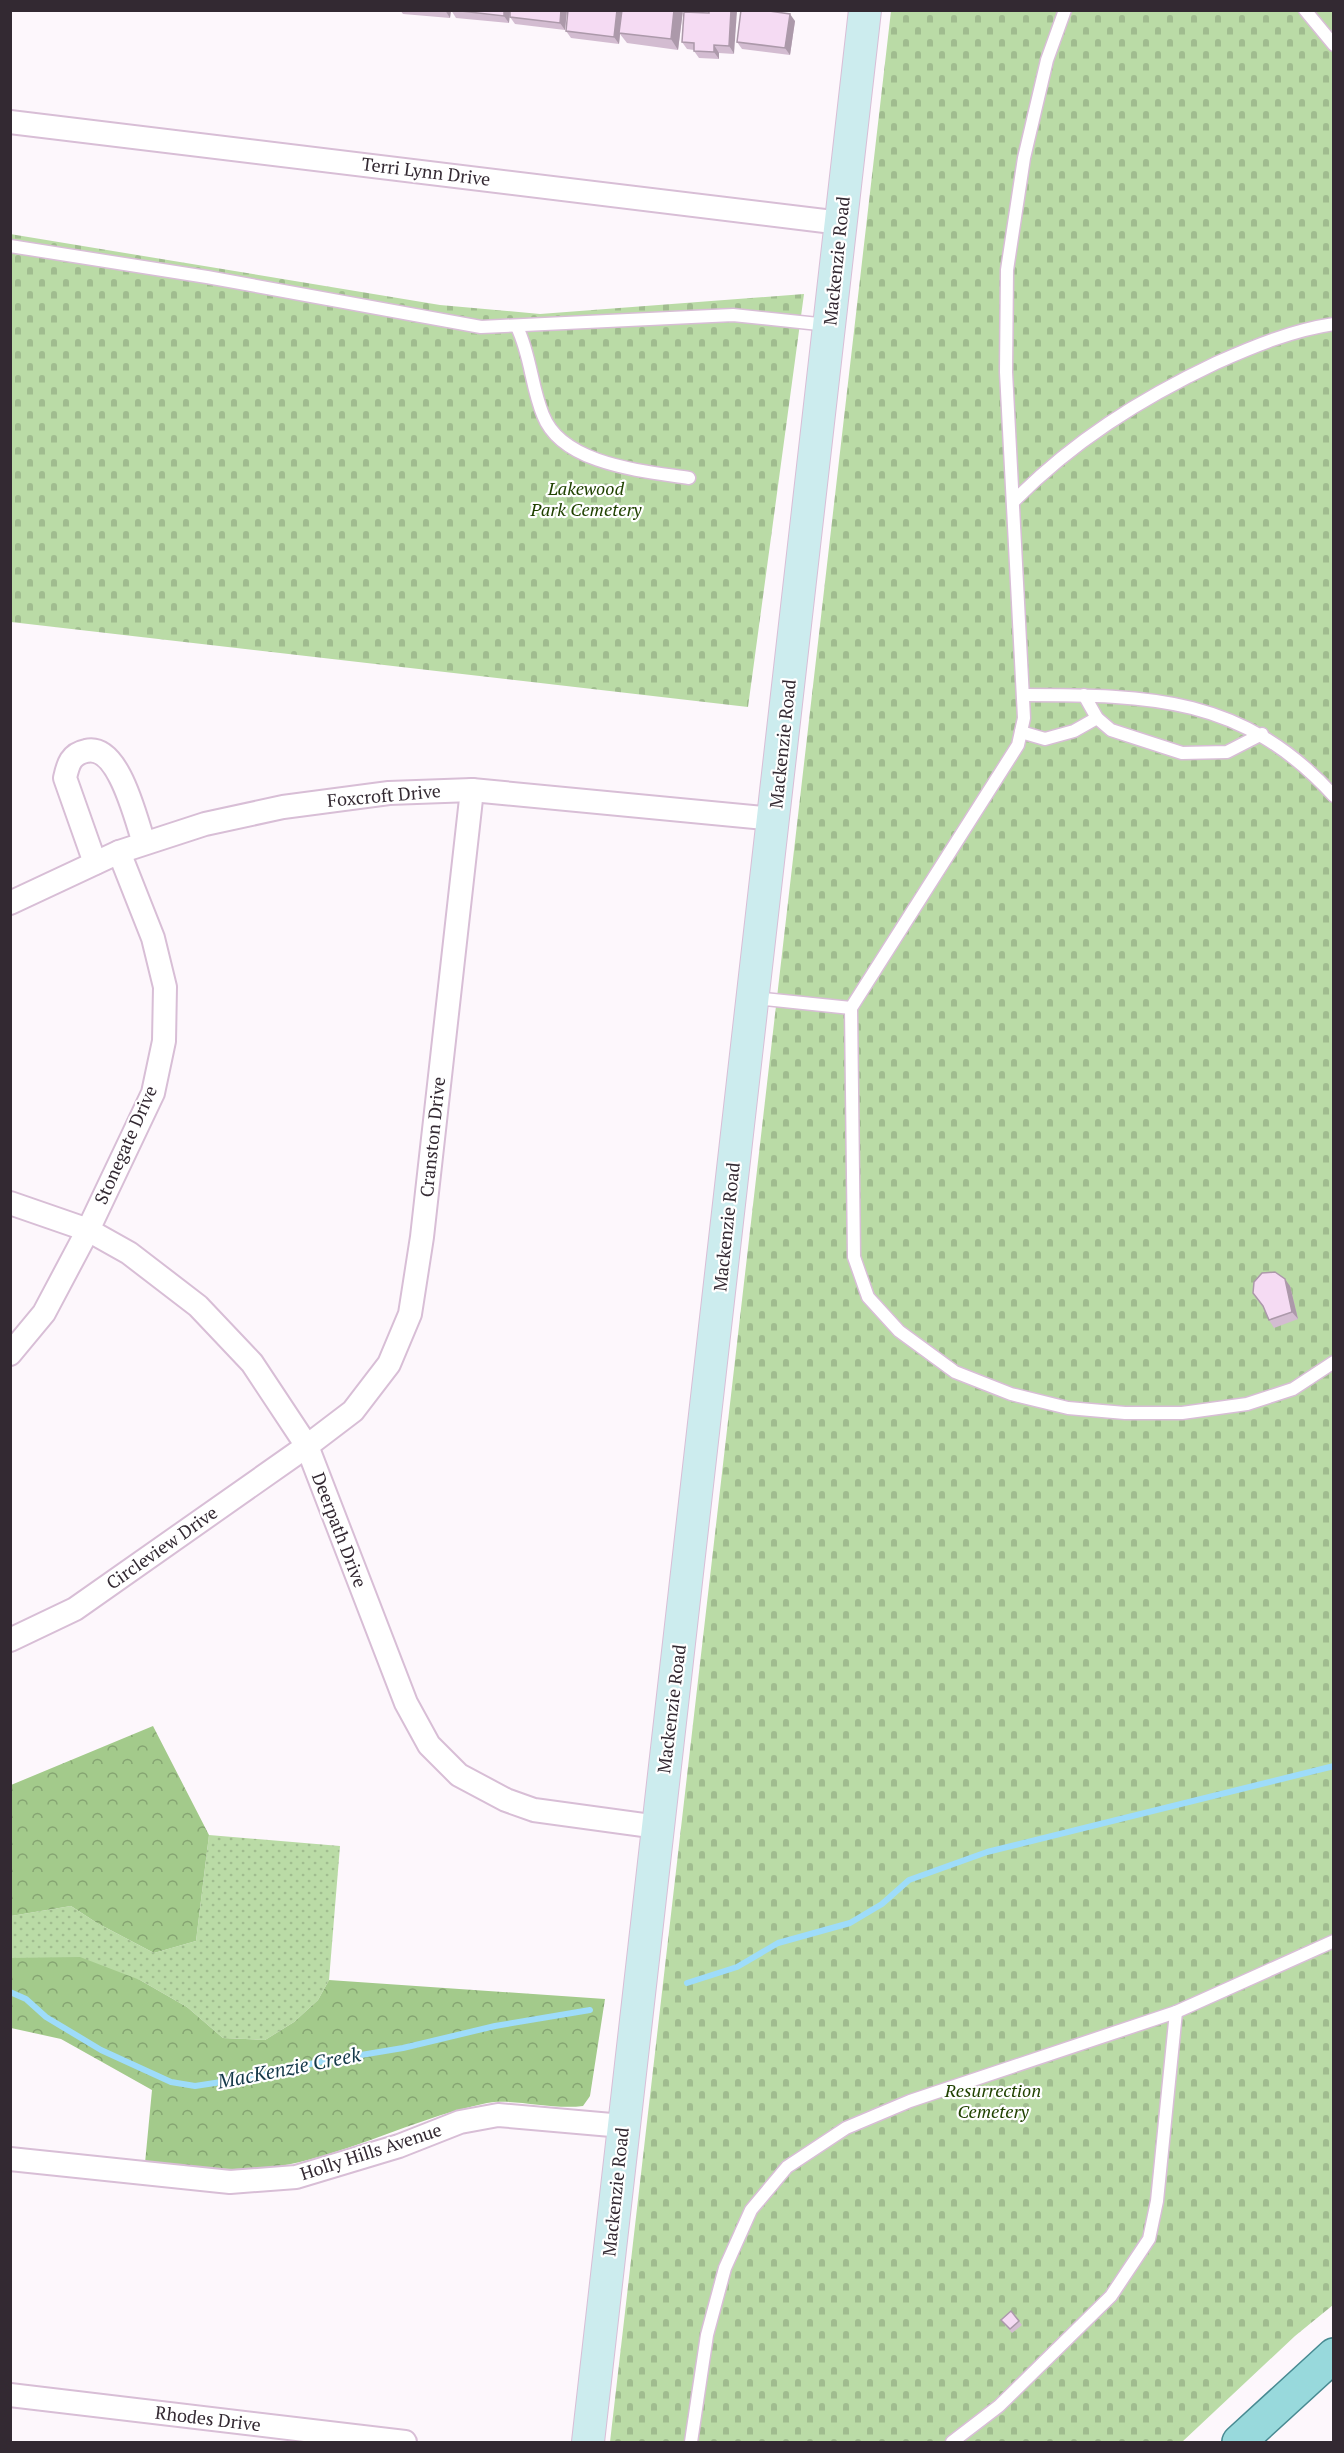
<svg xmlns="http://www.w3.org/2000/svg" width="1344" height="2453" font-family="'PT Serif',serif">
<style>
.grass{fill:url(#grass-dots)}
.forest{fill:url(#forest-crowns)}
.cemetery{fill:url(#cemetery-stones)}
.lines{fill:none;stroke-linecap:round;stroke-linejoin:round}
.stream{stroke:#9edcfa;stroke-width:6}
.lane-casing{stroke:#d8bed6;stroke-width:15}
.street-casing{stroke:#d8bed6;stroke-width:26}
.secondary-casing{stroke:#d8bed6;stroke-width:34}
.primary-casing{stroke:#488a92;stroke-width:36}
.lane{stroke:#fff;stroke-width:12}
.street{stroke:#fff;stroke-width:22}
.secondary{stroke:#ccecee;stroke-width:32}
.primary{stroke:#98d9dc;stroke-width:33}
.wall{fill:#d3bcd1}
.shaded-wall{fill:#ac99aa}
.building{fill:#f5dbf3;stroke:#ac99aa;stroke-width:1.5}
.labels{text-anchor:middle;stroke-width:4.5;stroke-linejoin:round;paint-order:stroke}
.street-label{font-size:18px;fill:#332932;stroke:#fff}
.park-label{font-size:18px;font-style:italic;fill:#204200;stroke:#fff}
.water-label{font-size:20px;font-style:italic;fill:#153a4a;stroke:#fff}
</style>
<defs>
<pattern id="grass-dots" width="8" height="8" patternUnits="userSpaceOnUse" patternTransform="scale(1.5)"><rect width="8" height="8" fill="#badba6"/><path d="M2 2h.1M6 6h.1" fill="none" stroke="#a0bc8f" stroke-width="1.8" stroke-linecap="round"/></pattern>
<pattern id="forest-crowns" width="20" height="18" patternUnits="userSpaceOnUse" patternTransform="scale(1.5)"><rect width="20" height="18" fill="#a3ca8b"/><path d="M2 6a3 3 0 1 1 6 0M12 15a3 3 0 1 1 6 0" fill="none" stroke="#85a472"/></pattern>
<pattern id="cemetery-stones" width="16" height="16" patternUnits="userSpaceOnUse" patternTransform="scale(1.5)"><rect width="16" height="16" fill="#badba6"/><path d="M2 7V4a2 2 0 0 1 4 0v3zM10 15v-3a2 2 0 0 1 4 0v3z" fill="#a0bc8f"/></pattern>
</defs>
<rect width="100%" height="100%" fill="#fdf7fc"/>
<!-- grass -->
<polygon class="grass" points="209,1835 340,1846 329,1980 318,2000 294,2022 265,2040 223,2038 187,2007 140,1980 11,1958 11,1916 71,1906 97,1923 154,1953 196,1941"/>
<!-- forest -->
<g class="forest">
<polygon points="153,1726 209,1835 196,1941 154,1953 97,1923 71,1906 11,1916 11,1785"/>
<path d="M80,1957L140,1980L187,2007L223,2038L265,2040L294,2022L318,2000L329,1980L605,1999L590,2096L583,2106C551,2110 513,2098 487,2103C423,2116 363,2147 300,2162C249,2174 196,2168 145,2163L152,2090L61,2039L11,2028V1958Z"/>
</g>
<!-- cemetery -->
<g class="cemetery">
<polygon points="891,11 1333,11 1333,2305 1295,2336 1182,2442 610,2442"/>
<polygon points="10,234 440,305 540,314 804,294 748,707 11,622"/>
</g>
<g class="lines">
<!-- stream -->
<g class="stream">
<polyline points="687,1983 737,1967 778,1943 850,1923 882,1904 909,1880 987,1852 1334,1766"/>
<polyline points="10,1992 26,1999 46,2017 101,2050 171,2082 195,2086 254,2077 319,2062 403,2048 495,2026 590,2010"/>
</g>
<defs>
<g id="lane">
<polyline points="1065,10 1047,60 1024,158 1007,270 1006,372 1024,718 1018,745 851,1008 854,1257 868,1297 899,1331 955,1372 1011,1394 1068,1408 1125,1413 1182,1413 1247,1404 1293,1389 1334,1362"/>
<polyline points="1305,10 1334,45"/>
<polyline points="10,246 207,277 481,327 733,315 828,325"/>
<path d="M517,327C531,356 531,386 543,415C562,465 644,471 689,478"/>
<path d="M1013,502C1072,442 1140,399 1216,363C1254,346 1293,330 1334,324"/>
<path d="M1023,695C1150,695 1243,696 1334,796"/>
<polyline points="1084,695 1097,718 1111,730 1182,753 1227,752 1262,734"/>
<polyline points="1021,732 1045,739 1074,731 1097,718"/>
<polyline points="754,998 851,1008"/>
<polyline points="691,2442 707,2335 725,2268 751,2210 787,2167 846,2128 910,2101 1176,2012 1334,1941"/>
<polyline points="952,2442 999,2406 1111,2296 1149,2239 1157,2201 1176,2012"/>
</g>
<g id="street">
<polyline points="10,122 841,223"/>
<path d="M95,863L65,778C68,764 71,754 86,751C119,743 136,820 144,843"/>
<polyline points="10,903 119,852 205,824 283,807 389,793 472,790 774,819"/>
<polyline points="10,1203 88,1230 129,1253 198,1306 252,1363 307,1446 406,1703 429,1745 459,1775 506,1800 534,1810 658,1827"/>
<polyline points="10,1354 44,1313 88,1230 153,1093 164,1041 165,987 153,938 119,852"/>
<polyline points="10,1640 75,1609 307,1446 353,1411 389,1364 410,1314 422,1237 472,790"/>
<polyline points="10,2159 230,2182 296,2177 399,2146 460,2122 498,2115 623,2126"/>
<polyline points="10,2395 405,2442"/>
</g>
<polyline id="secondary" points="588,2442 865,10"/>
<polyline id="primary" points="1239,2442 1334,2355"/>
</defs>
<!-- lane casing -->
<use href="#lane" class="lane-casing"/>
<!-- street casing -->
<use href="#street" class="street-casing"/>
<!-- secondary casing -->
<use href="#secondary" class="secondary-casing"/>
<!-- primary casing -->
<use href="#primary" class="primary-casing"/>
<!-- lane -->
<use href="#lane" class="lane"/>
<!-- street -->
<use href="#street" class="street"/>
<!-- secondary -->
<use href="#secondary" class="secondary"/>
<!-- primary -->
<use href="#primary" class="primary"/>
</g>
<!-- wall -->
<g class="wall">
<polygon points="400,10 451,10 450,18 403,14"/>
<polygon points="451,10 510,10 509,23 456,18"/>
<polygon points="567,10 565,30 515,24 510,17"/>
<polygon points="683,10 678,50 627,43 620,34 619,44 571,38 566,31"/>
<polygon points="709,13 734,54 719,53 719,59 699,58 694,51 694,50 687,49 682,42"/>
<polygon points="795,21 790,55 742,49 737,42"/>
<polygon points="1290,1286 1298,1319 1274,1328 1269,1320 1264,1308 1253,1293"/>
<polygon points="1001,2320 1019,2321 1022,2325 1012,2333"/>
</g>
<!-- shaded-wall -->
<g class="shaded-wall">
<polygon points="445,10 451,10 450,18"/>
<polygon points="504,10 510,10 509,23 504,16"/>
<polygon points="561,10 567,10 565,30 560,23"/>
<polygon points="617,10 623,10 619,33 620,34 619,44 614,37"/>
<polygon points="674,10 683,10 678,50 671,39"/>
<polygon points="731,10 737,11 734,54 729,46"/>
<polygon points="790,14 795,21 790,55 785,48"/>
<polygon points="714,45 719,53 719,59 714,52"/>
<polygon points="1285,1279 1290,1286 1298,1319 1292,1312"/>
</g>
<!-- building -->
<g class="building">
<polygon points="452,10 504,10 504,16"/>
<polygon points="510,10 561,10 560,23 510,17"/>
<polygon points="568,10 617,10 614,37 566,31"/>
<polygon points="622,10 674,10 671,39 619,33"/>
<polygon points="709,10 731,10 729,46 714,45 714,52 694,51 694,43 682,42 684,12 709,13"/>
<polygon points="741,10 762,10 790,14 785,48 737,42"/>
<polygon points="1275,1272 1285,1279 1292,1312 1269,1320 1263,1306 1253,1293 1254,1282 1262,1273"/>
<polygon points="1011,2311 1019,2321 1010,2329 1001,2320"/>
</g>
<g class="labels">
<!-- street labels -->
<g class="street-label">
<text transform="translate(426 172) rotate(7)" y="6">Terri Lynn Drive</text>
<text transform="translate(837 261) rotate(-84)" y="6">Mackenzie Road</text>
<text transform="translate(783 744) rotate(-84)" y="6">Mackenzie Road</text>
<text transform="translate(384 796) rotate(-5)" y="6">Foxcroft Drive</text>
<text transform="translate(433 1137) rotate(-84)" y="6">Cranston Drive</text>
<text transform="translate(126 1145) rotate(-66)" y="6">Stonegate Drive</text>
<text transform="translate(727 1227) rotate(-84)" y="6">Mackenzie Road</text>
<text transform="translate(339 1530) rotate(69)" y="6">Deerpath Drive</text>
<text transform="translate(162 1548) rotate(-35)" y="6">Circleview Drive</text>
<text transform="translate(672 1709) rotate(-83)" y="6">Mackenzie Road</text>
<text transform="translate(371 2152) rotate(-18)" y="6">Holly Hills Avenue</text>
<text transform="translate(616 2192) rotate(-84)" y="6">Mackenzie Road</text>
<text transform="translate(208 2419) rotate(7)" y="6">Rhodes Drive</text>
</g>
<!-- park labels -->
<g class="park-label">
<text x="586" y="495">Lakewood<tspan x="586" dy="21">Park Cemetery</tspan></text>
<text x="993" y="2097">Resurrection<tspan x="993" dy="21">Cemetery</tspan></text>
</g>
<!-- water labels -->
<g class="water-label">
<text transform="translate(289 2068) rotate(-11)" y="7">MacKenzie Creek</text>
</g>
</g>
<!-- border -->
<rect width="1344" height="2453" fill="none" stroke="#332932" stroke-width="24"/>
</svg>
